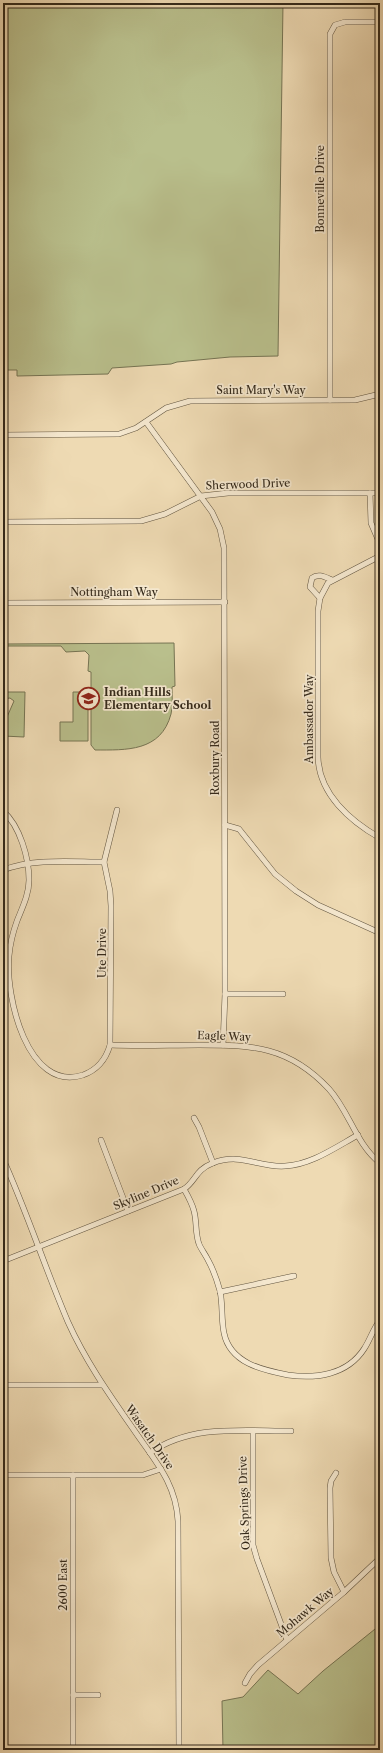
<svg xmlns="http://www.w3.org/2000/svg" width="383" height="1753" font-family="'Libre Caslon Text',serif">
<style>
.green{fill:#b9bf8c;stroke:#767453}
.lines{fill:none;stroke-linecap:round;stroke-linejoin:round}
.street-casing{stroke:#625540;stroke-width:6}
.street{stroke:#f4e7ce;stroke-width:5}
.labels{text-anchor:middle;stroke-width:3.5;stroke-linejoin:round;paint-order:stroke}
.street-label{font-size:11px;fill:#34291a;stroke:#f4e7ce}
.poi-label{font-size:11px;font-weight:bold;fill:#34291a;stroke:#f4e7ce;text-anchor:start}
</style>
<rect width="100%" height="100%" fill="#eedab3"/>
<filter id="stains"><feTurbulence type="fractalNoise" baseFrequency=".005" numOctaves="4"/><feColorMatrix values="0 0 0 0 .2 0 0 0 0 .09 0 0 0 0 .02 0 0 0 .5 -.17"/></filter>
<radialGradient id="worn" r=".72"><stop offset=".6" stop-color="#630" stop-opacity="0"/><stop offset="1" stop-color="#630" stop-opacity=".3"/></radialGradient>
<!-- green -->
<g class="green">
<polygon points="3,3 283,3 278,356 230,357 177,362 171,364 112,368 108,374 17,376 17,370 3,370"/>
<path d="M174,643L175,686L172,687C172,696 173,706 171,714C161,752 126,750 95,750L91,745V672L88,671L89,655L85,651L66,652L61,646H3V644Z"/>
<polygon points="6,692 25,692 24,737 3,736 3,718 7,717 14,701 10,698 3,699 3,695"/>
<polygon points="73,692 88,692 88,741 60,741 60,722 73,722"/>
<polygon points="380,1625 380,1750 223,1750 222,1701 243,1697 268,1670 298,1694 323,1671"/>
</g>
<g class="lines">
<defs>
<g id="street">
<polyline points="330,400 330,34 335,25 345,22 380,22"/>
<polyline points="146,422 212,512 220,529 224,548 225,994 223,1045"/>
<polyline points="3,435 119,434 136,428 166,408 190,401 355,400 380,394"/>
<polyline points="370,493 371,523 380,544"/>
<polyline points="3,522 141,521 165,514 201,496 228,493 380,493"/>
<path d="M380,556L328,583L320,598L318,611V757C319,794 350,821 380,838"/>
<path d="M320,598L310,587L312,578C318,573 325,577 332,580"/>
<polyline points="3,603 225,602"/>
<path d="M3,811C20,826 29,858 29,880C29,895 22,908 17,921C13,932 10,944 9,956C5,995 27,1093 83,1075C97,1070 106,1059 110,1045L111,906L110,891L104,862L117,810"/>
<polyline points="225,825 239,829 275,874 296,891 318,905 380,933"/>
<path d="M3,870C35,858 71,862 104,862"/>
<polyline points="225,994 283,994"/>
<path d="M110,1045C140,1046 169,1045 199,1045C252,1045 289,1046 329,1089C349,1111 356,1144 380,1163"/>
<polyline points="194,1118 199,1127 213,1163"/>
<polyline points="101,1140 128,1211"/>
<path d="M3,1159C27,1212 45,1268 68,1322C86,1362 111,1397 136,1433C156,1462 176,1484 178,1521L179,1750"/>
<path d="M184,1189C188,1196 192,1203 194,1211C197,1222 195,1233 199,1244C201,1249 205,1254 208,1260C213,1269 217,1280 220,1291C223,1305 221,1319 224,1333C230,1363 262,1370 288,1375C316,1379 347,1375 364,1349C370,1340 373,1329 380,1320"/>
<path d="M3,1261L184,1189C196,1181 195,1170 213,1163C241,1152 259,1168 285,1166C311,1165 336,1147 358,1135"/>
<polyline points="220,1292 294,1276"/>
<polyline points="3,1385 102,1385"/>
<polyline points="253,1431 253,1545 257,1559 287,1640"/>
<path d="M150,1453C191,1424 243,1431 291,1431"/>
<polyline points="336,1473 331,1481 330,1488 331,1558 334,1572 344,1592"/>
<polyline points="3,1475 143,1475 161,1469"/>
<polyline points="245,1683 250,1674 258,1665 344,1592 380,1558"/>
<polyline points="73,1695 98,1695"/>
<polyline points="73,1750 73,1475"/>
</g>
</defs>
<!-- street casing -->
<use href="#street" class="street-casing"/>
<!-- street -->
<use href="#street" class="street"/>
</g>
<!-- icons -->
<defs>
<symbol id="school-ring" viewBox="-11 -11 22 22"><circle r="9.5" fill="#f4e7ce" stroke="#8f2418" stroke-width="1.5"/><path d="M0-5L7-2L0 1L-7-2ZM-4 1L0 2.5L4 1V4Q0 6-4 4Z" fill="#8f2418"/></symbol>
</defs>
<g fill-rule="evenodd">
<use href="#school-ring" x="76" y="686" width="25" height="25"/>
</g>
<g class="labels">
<!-- street labels -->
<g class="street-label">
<text transform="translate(320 189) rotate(-90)" y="4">Bonneville Drive</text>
<text x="261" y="394">Saint Mary's Way</text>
<text transform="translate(248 484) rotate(-2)" y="4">Sherwood Drive</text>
<text x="114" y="596">Nottingham Way</text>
<text transform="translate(309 719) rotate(-90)" y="4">Ambassador Way</text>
<text transform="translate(215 758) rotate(-90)" y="4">Roxbury Road</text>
<text transform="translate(102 953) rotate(-90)" y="4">Ute Drive</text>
<text transform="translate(224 1036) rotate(2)" y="4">Eagle Way</text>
<text transform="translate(146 1193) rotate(-23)" y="4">Skyline Drive</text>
<text transform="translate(150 1437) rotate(55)" y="4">Wasatch Drive</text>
<text transform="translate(244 1503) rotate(-92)" y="4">Oak Springs Drive</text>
<text transform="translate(63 1585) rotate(-90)" y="4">2600 East</text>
<text transform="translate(305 1612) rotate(-40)" y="4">Mohawk Way</text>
</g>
<!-- poi labels -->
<g class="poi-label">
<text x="104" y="696">Indian Hills<tspan x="104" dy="13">Elementary School</tspan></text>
</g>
</g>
<!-- margin -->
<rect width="383" height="1753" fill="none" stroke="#eedab3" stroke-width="16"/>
<rect x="4" y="4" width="375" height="1745" fill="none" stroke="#34291a" stroke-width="2"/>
<rect x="8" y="8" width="367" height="1737" fill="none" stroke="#34291a"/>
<rect width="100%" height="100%" filter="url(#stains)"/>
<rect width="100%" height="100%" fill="url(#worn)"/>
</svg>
